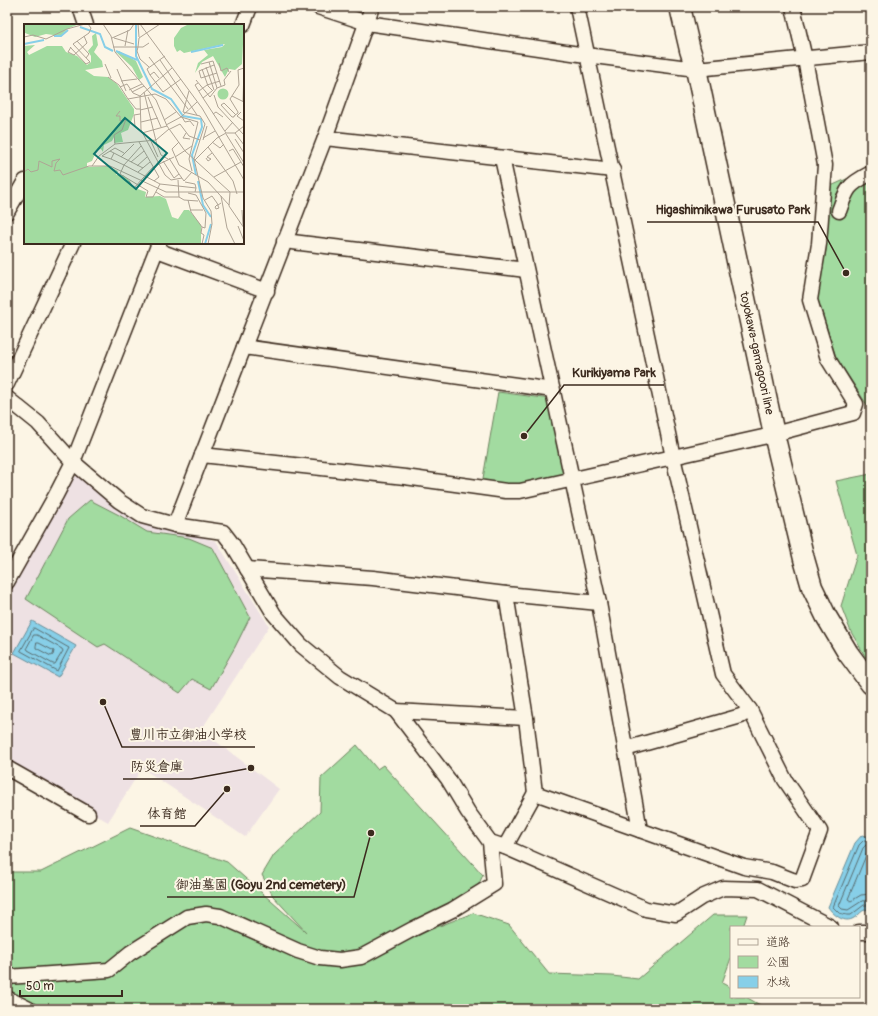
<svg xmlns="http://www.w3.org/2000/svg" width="878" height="1016" font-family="Pangolin,'Klee One',sans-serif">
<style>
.built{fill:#eee1e3}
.green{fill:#a2dba0;stroke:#6e825f}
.water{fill:#87cfe8;stroke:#698d97}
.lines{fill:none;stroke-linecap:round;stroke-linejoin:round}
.shore{stroke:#596c6f;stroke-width:1}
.street-casing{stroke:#3b2a1e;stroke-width:17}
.secondary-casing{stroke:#3b2a1e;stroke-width:23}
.street{stroke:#fcf5e5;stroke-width:14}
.secondary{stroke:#fcf5e5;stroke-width:20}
.labels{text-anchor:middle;stroke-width:4;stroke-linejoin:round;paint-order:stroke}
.street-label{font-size:12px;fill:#3b2a1e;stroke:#fcf5e5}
.inset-river{fill:none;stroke:#87cfe8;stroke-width:2}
.inset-road{fill:none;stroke:#afa495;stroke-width:1}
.view{fill:#0f766e;fill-opacity:0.15;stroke:#0f766e;stroke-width:2}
.inset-edge{fill:none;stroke:#3b2a1e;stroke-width:2}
.leader{fill:none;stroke:#3b2a1e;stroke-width:1.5}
.callout-dot{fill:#3b2a1e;stroke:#fcf5e5;stroke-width:1.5}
.callout-label{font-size:13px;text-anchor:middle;font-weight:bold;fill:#3b2a1e;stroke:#fcf5e5;stroke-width:4;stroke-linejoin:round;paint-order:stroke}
</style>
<rect width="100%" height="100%" fill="#fcf5e5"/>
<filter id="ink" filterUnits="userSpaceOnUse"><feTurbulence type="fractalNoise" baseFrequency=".025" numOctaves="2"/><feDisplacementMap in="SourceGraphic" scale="8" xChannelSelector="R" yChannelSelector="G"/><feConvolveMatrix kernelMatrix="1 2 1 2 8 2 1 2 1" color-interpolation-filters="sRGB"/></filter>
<g filter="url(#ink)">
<!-- built -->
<polygon class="built" points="76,475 85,476 154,523 216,541 269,626 201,730 279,789 245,837 142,768 108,822 7,762 7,597"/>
<!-- green -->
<g class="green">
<polygon points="871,168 871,411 836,357 817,297 826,249 831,186"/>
<polygon points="498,392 550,399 565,473 562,477 507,487 482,484"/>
<polygon points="871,474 871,663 865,656 851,632 841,606 857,555 836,481"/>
<polygon points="90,500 119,515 147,532 189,538 213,548 250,617 235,647 211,689 192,679 180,693 105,644 98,647 26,599 68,519"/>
<polygon points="357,745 377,769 383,765 483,875 477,888 354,953 342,964 473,913 509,925 549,974 612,976 638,979 713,915 747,915 743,927 731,927 731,958 722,983 731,988 731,997 746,997 767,1009 7,1009 7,872 41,872 130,828 227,862 306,932 273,896 262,875 274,855 320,812 321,778"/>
</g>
<!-- water -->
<g class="water">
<polygon points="32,621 76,646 58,677 14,653"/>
<path d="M862,835L871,837V909C860,909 861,915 852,919C843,923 833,914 828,907L855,843Z"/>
</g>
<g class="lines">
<!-- shore -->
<g class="shore">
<polygon points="34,628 69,648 57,671 21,651"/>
<polygon points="34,635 37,635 62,649 63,651 55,664 53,664 28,650 27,648"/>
<polygon points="37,643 39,643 54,651 53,655 51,656 36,648 36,646"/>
<polyline points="871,841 864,840 859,845 833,907 839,913 847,915 851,915 864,905 871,905"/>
<polyline points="871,846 866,845 863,848 839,906 842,909 848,910 862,901 871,900"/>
<polyline points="871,852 867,853 848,899 851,901 861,895 871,894"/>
</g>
<defs>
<g id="street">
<polyline points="80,7 86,25"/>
<polyline points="318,7 367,23 586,55 696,69 871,52"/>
<polyline points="577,7 673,457 763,437 853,413 856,404 828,359 810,300 819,244 825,165 805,59 793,7"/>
<polyline points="243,25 250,7"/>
<polyline points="325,138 613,170"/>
<polyline points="502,158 599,603 640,830"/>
<path d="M839,211C847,188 848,185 871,173"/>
<polyline points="7,212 25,181"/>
<polyline points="284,241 526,270"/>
<polyline points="157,250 267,291"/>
<polyline points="244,347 553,390"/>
<polyline points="7,384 73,243"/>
<polyline points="7,398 38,423 73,462 119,501 142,516 175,525 223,532 233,545 274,614 301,645 340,677 396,711 448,779 468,812 490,842 494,884 452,910 413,929 361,957 340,960 320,958 298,951 220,916 206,914 187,917 130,953 109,970 7,977"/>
<polyline points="202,455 405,477 506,491 520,491 673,457 723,674 750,710 741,716 625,749"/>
<polyline points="175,525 325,138 372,7"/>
<polyline points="247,569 373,578 506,594 599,603"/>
<polyline points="7,582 56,495 73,462 159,243"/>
<polyline points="506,594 526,718 535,793 744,867 772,872 795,881 802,880 820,831 785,780 750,710"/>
<polyline points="396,711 526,718"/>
<polyline points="7,768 88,814"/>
<polyline points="490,842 505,847 646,909 676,914 702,897 723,888 758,889 831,927"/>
<polyline points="505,847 535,793"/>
<polyline points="859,932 871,932"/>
<polyline points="7,998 29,1009"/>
</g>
<polyline id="secondary" points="680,7 690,50 696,69 774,434 804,559 812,587 826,616 848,653 871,684"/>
</defs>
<!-- street casing -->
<use href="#street" class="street-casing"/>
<!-- secondary casing -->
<use href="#secondary" class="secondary-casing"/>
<!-- street -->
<use href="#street" class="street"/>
<!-- secondary -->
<use href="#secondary" class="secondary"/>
</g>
</g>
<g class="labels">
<!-- street labels -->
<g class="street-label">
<text transform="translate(757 353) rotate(78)" y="4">toyokawa-gamagoori line</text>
</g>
</g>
<!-- overview -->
<g transform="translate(24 24)">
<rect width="220" height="220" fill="#fcf5e5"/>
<path d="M0,0H55L43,5L37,12L22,10L11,13L1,9ZM165,0H220L218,40L211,46L205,45L201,53L189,32L178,38L171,49L174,39L184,31L180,26L198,23L201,20L160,29L156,26L153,28L150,22V14L157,4ZM72,9L74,21L70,28L78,37L79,43L61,46L70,52L84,53L93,60L110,85V90L104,106L97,109L99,118L90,119V113L88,117L80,121L79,128L77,125L73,126L68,137L63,139V143L84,142L94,147L92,151H99L106,157L108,163L122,168L121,173L136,172L142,175L148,193L154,195L160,186H165L177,201V220H0V22L11,21L3,28L5,31L23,22H38L42,28L53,32L63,41L67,38V32L64,27L69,21L68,12ZM95,27L112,37L119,53L115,56L108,43L92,28ZM193.5 70a5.5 5.5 0 1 1 11 0a5.5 5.5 0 1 1-11 0Z" fill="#a2dba0"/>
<path class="inset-river" d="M112,0V32L128,65L147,75L159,92L177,95L178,103L168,131L172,151M56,3L76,10L81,23L89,27M30,12H37L44,6M0,20L20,16M92,27L113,36M167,28L199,21M174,157L179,181L187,193M181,220L187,200"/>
<path class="inset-road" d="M79,0L87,12L91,28L132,76L143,102L161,127L206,168L205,182L220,204M114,0L115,13M116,0L178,84L220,156M0,13L9,11L22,15L43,5L61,0M88,14L106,6L110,0M90,14L110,20M53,17L65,30L62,34M101,22L104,6M46,23L62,40L66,38L49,20L65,9L67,4L64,0M47,23L44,28L50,31L63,19L60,12M89,23H114L115,14L136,0M141,32L123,45L126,51L139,68L157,55M125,33L164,85M136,36L173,91M185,38L193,64M195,39L197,47L203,44L205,48M81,40L87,54M177,40L189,37L197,62M190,41L175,47L177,54L193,49M125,43L116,35L113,27L114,23H119L125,19M182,43L190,66M148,44L116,72L117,106L141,151L147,156L158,154M93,45L102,67M178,45L184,62L189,67M126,51L130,48L135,54M84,53L95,61L104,75M172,56L186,73L193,64L201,61L200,56L207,47M97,57L113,55M174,59L171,61L179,74M96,63L103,60L109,69L116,72M105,66L118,60M165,67L159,88L176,92L181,100L170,135L179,174L187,187L188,200L184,220M175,67L183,61L196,57M188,67L179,74L202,109M108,68L120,62M120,68L133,121L137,131L144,135M190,71L194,83L220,111M208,72L220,78M124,73L137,103M219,78L220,44M116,85H112L104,75L131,70L142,75L157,93L174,98L165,135L168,147M116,86L129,83M96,87L92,92H96V97L102,95L98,106L90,111L91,120L132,116L145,105M217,88L213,92L220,97M189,90L192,88L199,93M212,91L200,79L197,81L208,93H210V92L214,89V88L206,75L215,61L214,46L220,44M158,93L161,98L166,97L170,102M140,96L152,88M117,98L134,94M142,101L157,93L173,78M111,103L110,91L116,90M146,105L156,100L165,112L176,116M201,107L209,98M118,109L143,102M162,109L159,114L166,115M211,109L220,121M202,110L220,139M179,114L191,107M126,115L134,133M211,115L220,129M179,116L183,102M115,118L135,153L130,157M155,118L148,125L155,141L184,158L205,181M188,118L196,124L200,120M184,123L209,157L213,170M86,127L119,144M205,127L209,125L217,138M90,129L87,135L100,141L117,122M97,133L110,120M151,133L168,122M182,134L184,137L187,135L183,133L188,129M87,135L78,132L91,124L100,129M171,136L193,114L202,109H211L220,102M139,137L150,154L155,150L145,134M107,138L120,127M68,142L75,132L91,120M113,142L123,133M0,148L4,145L7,148L14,146L15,137L28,143V137L36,135L32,139L30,147L36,146L39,151L65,142H86L142,168H220M114,148L126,138M155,150L160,157L168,148M190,153L217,138L220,143M154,156L155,173M105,157L110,164L129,143L150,133M161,158L171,160L172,164M136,160L129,173H122L124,167L96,150L100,141L136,160L172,164L171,168M132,168L140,173H155L160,176L174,177M197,172L203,204L211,220M164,176L167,188L178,203L181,204L182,189L172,171L164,169M181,176L188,172L193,179L194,181V182L195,184L192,185L191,183L193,181H194L197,179M166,186H179M218,186L219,202M214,202L220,217M178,203L177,209L180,211L178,220"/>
<path class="view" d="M101,94L143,129L112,165L70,130Z"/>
<rect width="220" height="220" class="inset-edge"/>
</g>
<!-- callouts -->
<path class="leader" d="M846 273L818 222H647M524 436L564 385H664M103 702L122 747H255M251 768L191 779H123M227 789L195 826H140M371 833L354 897H167"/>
<g class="callout-dot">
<circle cx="846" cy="273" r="4"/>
<circle cx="524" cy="436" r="4"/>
<circle cx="103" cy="702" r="4"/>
<circle cx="251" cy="768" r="4"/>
<circle cx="227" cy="789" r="4"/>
<circle cx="371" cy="833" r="4"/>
</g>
<g class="callout-label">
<text x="733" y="214">Higashimikawa Furusato Park</text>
<text x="614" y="377">Kurikiyama Park</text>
<text x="188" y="739">豊川市立御油小学校</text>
<text x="157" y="771">防災倉庫</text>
<text x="167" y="818">体育館</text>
<text x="261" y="889">御油墓園 (Goyu 2nd cemetery)</text>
</g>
<!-- margin -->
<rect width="878" height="1016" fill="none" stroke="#fcf5e5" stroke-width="24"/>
<rect x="12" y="12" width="854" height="992" fill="none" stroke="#3b2a1e" stroke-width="1.5" filter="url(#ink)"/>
<!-- legend -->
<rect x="730" y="926" width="130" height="72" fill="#fcf5e5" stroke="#afa495"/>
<rect x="738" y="939" width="20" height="6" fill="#fcf5e5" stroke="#afa495"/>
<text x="766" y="946" font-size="12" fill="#3b2a1e">道路</text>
<rect x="738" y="956" width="20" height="12" fill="#a2dba0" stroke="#afa495"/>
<text x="766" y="966" font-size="12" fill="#3b2a1e">公園</text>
<rect x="738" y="976" width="20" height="12" fill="#87cfe8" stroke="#afa495"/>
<text x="766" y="986" font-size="12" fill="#3b2a1e">水域</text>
<!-- scale -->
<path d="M20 990v6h102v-6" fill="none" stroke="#3b2a1e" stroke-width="2"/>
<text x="26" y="990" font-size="12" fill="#3b2a1e" stroke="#fcf5e5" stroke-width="3" paint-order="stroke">50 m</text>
</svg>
